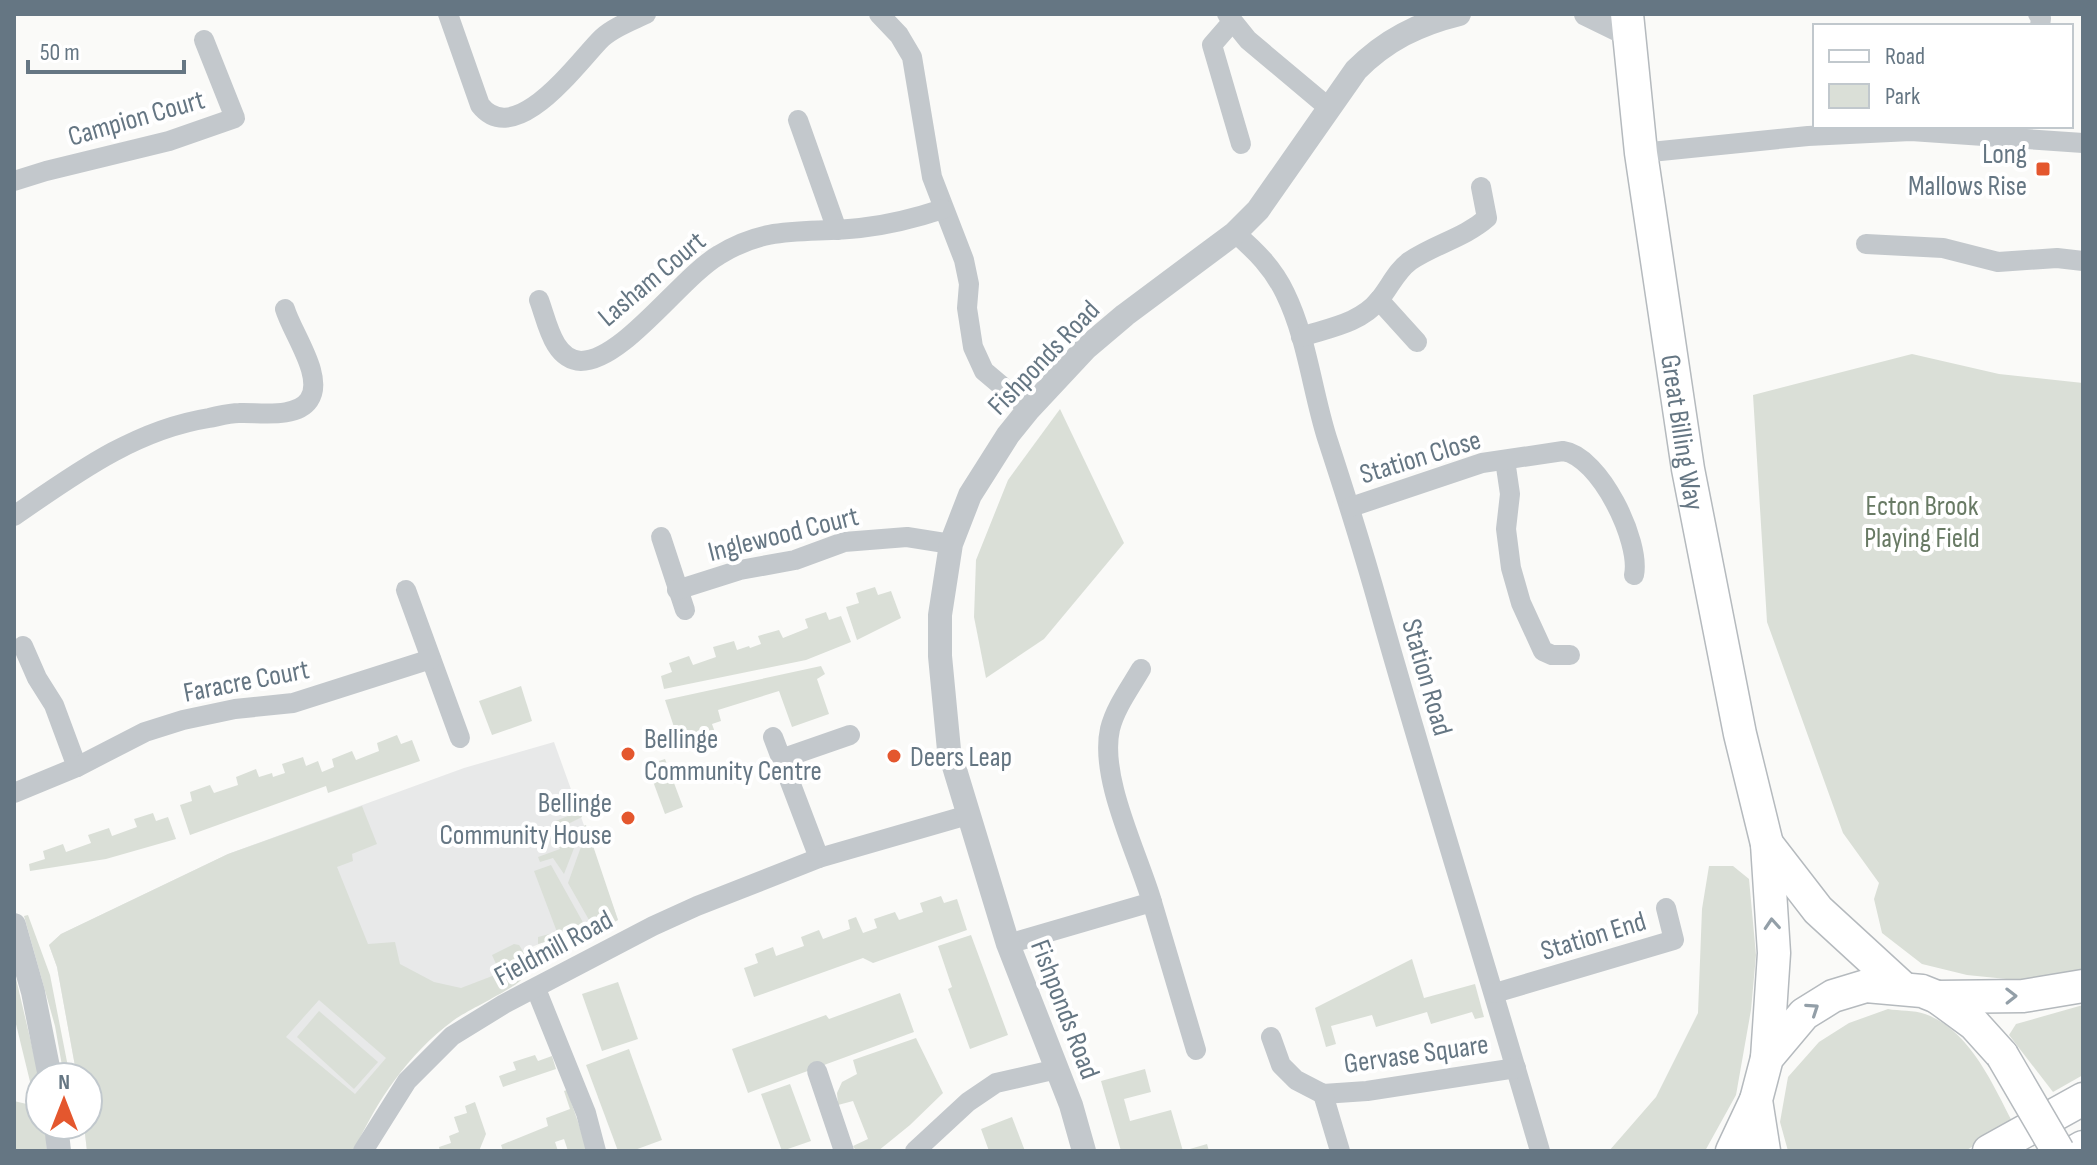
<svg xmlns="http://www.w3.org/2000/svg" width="2097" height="1165" font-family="'Sofia Sans Condensed',sans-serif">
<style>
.built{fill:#e8e9e9}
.green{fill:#dadfd7;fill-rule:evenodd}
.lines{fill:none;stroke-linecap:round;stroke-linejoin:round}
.primary-casing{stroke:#b5babe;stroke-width:35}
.trunk-casing{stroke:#b4b9bd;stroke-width:35}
.minor{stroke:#c3c8cc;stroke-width:20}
.tertiary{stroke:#c3c8cc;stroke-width:24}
.primary{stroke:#fff;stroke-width:32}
.trunk{stroke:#fff;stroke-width:32}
.primary-bridge-casing{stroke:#b5babe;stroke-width:35;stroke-linecap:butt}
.primary-bridge{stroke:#fff;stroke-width:32}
.oneway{stroke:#939fa8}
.poi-dot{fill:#e4572e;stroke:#fff;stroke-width:3}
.labels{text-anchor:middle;stroke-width:8;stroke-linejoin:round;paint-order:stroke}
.street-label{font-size:28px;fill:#657683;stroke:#fff}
.poi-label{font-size:28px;fill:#657683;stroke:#fff;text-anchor:end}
.park-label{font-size:28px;fill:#687a64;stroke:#fff}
</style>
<rect width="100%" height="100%" fill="#fafaf8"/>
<!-- built -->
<polygon class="built" points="554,742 618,920 581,939 551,939 515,954 504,978 402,1058 346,1151 87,1151 84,1125 88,1125 88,1077 77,1077 57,967 49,945 61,934 228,854 464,768"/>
<!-- green -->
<g class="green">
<polygon points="1912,354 1999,374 2083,383 2083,972 2026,981 1967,975 1922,964 1882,933 1874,899 1879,883 1843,833 1767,622 1753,395"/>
<polygon points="1060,409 1124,543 1044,639 986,678 974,617 976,560 1008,480"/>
<polygon points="875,587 878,595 891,591 901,618 857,640 846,607 859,603 856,593"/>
<polygon points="826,612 829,620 841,616 851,642 806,660 664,689 661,676 672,672 669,663 689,656 693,665 716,657 713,647 734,641 737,650 749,646 750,648 761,644 758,636 779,630 783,638 808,628 805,619"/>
<polygon points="821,666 825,674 817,679 829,714 792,727 779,691 718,710 721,721 712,724 718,741 702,746 698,736 679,742 665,700"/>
<polygon points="521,686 532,721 492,735 479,701"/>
<polygon points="397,735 401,744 412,740 420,761 328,793 326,786 190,835 180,805 192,801 190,792 210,785 214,793 238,785 236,777 256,769 259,777 272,773 273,777 285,773 282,764 303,757 306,766 318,761 322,772 334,767 332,759 352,751 356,760 379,751 377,743"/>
<polygon points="665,759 683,807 665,814 647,765"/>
<path d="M362,806L377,844L352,854L353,861L337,867L368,944L395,942L400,964L434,982L461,988L500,973L492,955L514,944L519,945C526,954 530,969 522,979C515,988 468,1010 454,1020C408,1054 377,1100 354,1151H87L84,1125H88V1077H77L57,967L49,945L61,934L228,854ZM319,1000L386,1058L355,1094L286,1037Z"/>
<polygon points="580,811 582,817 568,824 576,843 564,874 553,858 540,862 538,857 560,849 551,823"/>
<polygon points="153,813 156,821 168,817 176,839 106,859 30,871 29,864 45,859 43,851 63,844 66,852 91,843 88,835 109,828 112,836 137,827 134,819"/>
<polygon points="586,825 618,920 597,931 593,927 568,883 582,844 576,829"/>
<path d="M551,865L590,935C573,943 556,937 538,944V937L557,932L534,871Z"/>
<polygon points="1709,866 1733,866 1749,879 1756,955 1751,1010 1736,1095 1705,1151 1609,1151 1656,1097 1698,1013 1702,909"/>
<polygon points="941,896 944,903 957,899 967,930 873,963 863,958 754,997 744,968 758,963 755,954 773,947 776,956 804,946 801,937 819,930 823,939 850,929 848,920 856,917 863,933 877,928 874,919 895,912 899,920 923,912 920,903"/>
<polygon points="28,915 50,975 70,1077 64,1077 55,1026 24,916"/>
<polygon points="971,935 1008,1035 970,1049 948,989 952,987 938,946"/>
<polygon points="1412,959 1424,998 1475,984 1484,1017 1475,1019 1472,1012 1431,1024 1427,1012 1376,1027 1372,1015 1331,1026 1336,1044 1326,1047 1315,1008"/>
<polygon points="14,970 38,1072 40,1125 45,1125 47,1151 14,1151 14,1101 31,1105 35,1102 14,1016"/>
<polygon points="618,982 638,1039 602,1051 582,994"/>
<polygon points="900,993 914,1032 748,1093 732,1049 826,1015 829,1019"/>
<polygon points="2083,1005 2083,1075 2053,1092 2009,1035 2016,1024"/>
<path d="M1888,1009C1899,1011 1914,1010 1925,1014C1970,1030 1993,1085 2013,1123L1965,1151H1788L1780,1122L1788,1077L1819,1042L1849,1023Z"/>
<polygon points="319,1011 378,1062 354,1089 297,1037"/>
<polygon points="916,1038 943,1093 910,1125 878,1151 856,1151 853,1146 868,1139 853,1101 838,1105 837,1093 842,1082 857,1074 853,1060"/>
<polygon points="629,1049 662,1140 632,1151 618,1151 586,1065"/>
<polygon points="535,1055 538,1061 552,1056 556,1069 503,1087 499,1076 516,1070 513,1062"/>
<polygon points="1145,1069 1151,1092 1124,1099 1130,1121 1171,1110 1183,1151 1207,1144 1209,1151 1121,1151 1101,1081"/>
<polygon points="790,1084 811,1141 782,1151 761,1094"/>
<polygon points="567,1090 588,1151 568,1151 564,1139 555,1142 558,1151 503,1151 501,1145 548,1126 546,1118 570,1109 564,1091"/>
<polygon points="475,1102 486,1134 479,1151 440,1151 439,1147 451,1143 449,1136 459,1132 454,1117 467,1113 465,1106"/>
<polygon points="1012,1117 1025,1151 989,1151 981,1129"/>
</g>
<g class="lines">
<defs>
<g id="primary">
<path id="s1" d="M1627,14L1641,153L1688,469L1740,734L1767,844L1774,953L1767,1058"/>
<polyline points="1767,844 1818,910 1903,988"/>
<polyline points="1764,1151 1756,1100 1767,1058 1804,1014 1833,996 1866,986 1922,991 1937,997 1974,1024 2002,1055"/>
</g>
<g id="trunk">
<polyline points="1937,997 2023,996 2083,986"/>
<polyline points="1732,1151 1756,1100"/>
<polyline points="1989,1151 2083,1099"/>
<polyline points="2076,1151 2083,1147"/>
</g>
</defs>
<!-- primary casing -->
<use href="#primary" class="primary-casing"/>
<!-- trunk casing -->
<use href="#trunk" class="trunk-casing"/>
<!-- minor -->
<g class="minor">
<path d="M448,14L480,105C516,151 580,59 602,38C614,27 631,21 646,14"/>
<polyline points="879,14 899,35 912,57 932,177 964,260 969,284 967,308 973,347 984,371 1029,409"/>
<polyline points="1227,14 1248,40 1329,108"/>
<polyline points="2038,14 2041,18 2040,26"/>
<polyline points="1232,22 1212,45 1241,144"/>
<polyline points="798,120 837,230"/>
<polyline points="1641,153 1808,136 1911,131 2083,143"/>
<polyline points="14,181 46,171 169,141 235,118 204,40"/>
<path d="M1235,233C1256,251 1273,268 1285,293C1307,338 1312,390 1327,438C1346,496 1364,553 1380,611C1431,792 1488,971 1540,1151"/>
<polyline points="1866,244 1943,248 1998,262 2057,258 2083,261"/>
<path d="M539,300C547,321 553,360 581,361C623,361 681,277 719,255C769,224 806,234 860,228C888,225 916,218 943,209"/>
<polyline points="1379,300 1417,342"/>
<path d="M1301,337C1328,328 1361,323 1379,300C1390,287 1396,271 1410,261C1435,244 1464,238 1487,218L1481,187"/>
<polyline points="1505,460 1510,494 1506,529 1511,568 1521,603 1543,651 1552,655 1570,655"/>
<path d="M1351,507L1482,463L1563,451C1600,456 1641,542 1634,575"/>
<path d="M14,516C75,474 134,430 209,418C219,416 229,413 239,413C259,412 296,419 309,400C325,377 292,333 285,309"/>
<polyline points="661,537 685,610"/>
<polyline points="406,590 460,738"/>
<polyline points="677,590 740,570 795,560 844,542 907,537 951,544"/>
<polyline points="23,646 37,678 54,705 77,767"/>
<polyline points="773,737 819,858"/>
<polyline points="781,759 850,735"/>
<polyline points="14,793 77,767 145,732 183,720 235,709 293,703 431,659"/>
<polyline points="1152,902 1196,1050"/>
<path d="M1008,944L1152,902C1138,854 1099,778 1110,729C1115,708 1130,688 1141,669"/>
<polyline points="536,989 586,1113 596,1151"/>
<polyline points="1495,993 1674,940 1666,908"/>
<polyline points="1271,1037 1281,1065 1296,1080 1323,1094 1367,1091 1516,1068"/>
<polyline points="817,1071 844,1151"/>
<polyline points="1323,1094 1340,1151"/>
<polyline points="363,1151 407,1081 452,1036 504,1004 653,926 697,906 819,858 968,815"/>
<polyline points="915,1151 968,1102 996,1083 1057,1069"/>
</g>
<!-- tertiary -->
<g class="tertiary">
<polyline points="1586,14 1629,35"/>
<polyline points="14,925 33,992 50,1077"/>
<polyline points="56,1125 59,1151"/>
<path d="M1084,1151L1071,1105L1008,944L949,750L940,656V615L951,544L970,495L1008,435L1029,409L1086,348L1125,315L1235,233L1258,210L1356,70C1386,40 1418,24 1459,14"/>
</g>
<!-- primary -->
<use href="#primary" class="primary"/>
<!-- trunk -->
<use href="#trunk" class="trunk"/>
<defs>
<polyline id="primary-bridge" points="2002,1055 2058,1151"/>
</defs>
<!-- primary-bridge casing -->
<use href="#primary-bridge" class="primary-bridge-casing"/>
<!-- primary-bridge -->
<use href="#primary-bridge" class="primary-bridge"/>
</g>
<!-- one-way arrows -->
<defs><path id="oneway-chevron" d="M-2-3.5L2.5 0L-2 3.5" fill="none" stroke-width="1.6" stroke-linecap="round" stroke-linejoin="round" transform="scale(2)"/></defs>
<g class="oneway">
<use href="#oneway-chevron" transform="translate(1772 924) rotate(-94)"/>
<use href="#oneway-chevron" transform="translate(2011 996) rotate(-1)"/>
<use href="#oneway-chevron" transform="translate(1813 1009) rotate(-34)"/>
</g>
<!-- markers -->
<g class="poi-dot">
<rect x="2035" y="161" width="16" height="16" rx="4"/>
<circle cx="628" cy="754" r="8"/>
<circle cx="894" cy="756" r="8"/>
<circle cx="628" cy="818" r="8"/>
</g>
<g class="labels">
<!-- street labels -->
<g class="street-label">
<text transform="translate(136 117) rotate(-16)" y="10">Campion Court</text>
<text transform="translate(651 278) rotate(-40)" y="10">Lasham Court</text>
<text transform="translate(1043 357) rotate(-46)" y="10">Fishponds Road</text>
<text dy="10" stroke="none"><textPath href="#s1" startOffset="422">Great Billing Way</textPath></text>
<text transform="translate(1420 456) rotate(-17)" y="10">Station Close</text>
<text transform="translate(783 533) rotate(-14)" y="10">Inglewood Court</text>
<text transform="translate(1428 677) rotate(74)" y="10">Station Road</text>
<text transform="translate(246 680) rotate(-11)" y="10">Faracre Court</text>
<text transform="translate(1593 935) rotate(-17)" y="10">Station End</text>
<text transform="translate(553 947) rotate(-28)" y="10">Fieldmill Road</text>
<text transform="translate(1066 1009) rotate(69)" y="10">Fishponds Road</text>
<text transform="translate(1416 1053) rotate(-8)" y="10">Gervase Square</text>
</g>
<!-- poi labels -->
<g class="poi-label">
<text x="2027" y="163">Long<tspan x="2027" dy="32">Mallows Rise</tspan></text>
<text x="644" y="748" text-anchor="start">Bellinge<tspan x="644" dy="32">Community Centre</tspan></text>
<text x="910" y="766" text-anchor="start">Deers Leap</text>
<text x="612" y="812">Bellinge<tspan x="612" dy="32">Community House</tspan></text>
</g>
<!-- park labels -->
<g class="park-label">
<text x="1922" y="515">Ecton Brook<tspan x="1922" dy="32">Playing Field</tspan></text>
</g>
</g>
<!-- border -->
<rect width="2097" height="1165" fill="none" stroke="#657683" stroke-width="32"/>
<!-- legend -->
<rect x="1813" y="24" width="260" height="104" fill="#ffffff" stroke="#c1c8cd" stroke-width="2"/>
<rect x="1829" y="50" width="40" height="12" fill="#ffffff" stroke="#c1c8cd" stroke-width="2"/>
<text x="1885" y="64" font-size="24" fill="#657683">Road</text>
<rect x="1829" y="84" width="40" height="24" fill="#dadfd7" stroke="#c1c8cd" stroke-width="2"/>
<text x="1885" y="104" font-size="24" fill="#657683">Park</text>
<!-- north arrow -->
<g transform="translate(64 1101)"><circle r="38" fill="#ffffff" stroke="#c1c8cd" stroke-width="2"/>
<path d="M0-6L14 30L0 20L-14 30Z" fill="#e4572e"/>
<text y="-12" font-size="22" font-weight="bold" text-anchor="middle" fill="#657683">N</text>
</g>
<!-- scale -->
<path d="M28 60v12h156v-12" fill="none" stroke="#657683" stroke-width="4"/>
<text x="40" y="60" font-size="24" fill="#657683" stroke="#ffffff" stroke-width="6" paint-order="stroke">50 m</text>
</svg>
